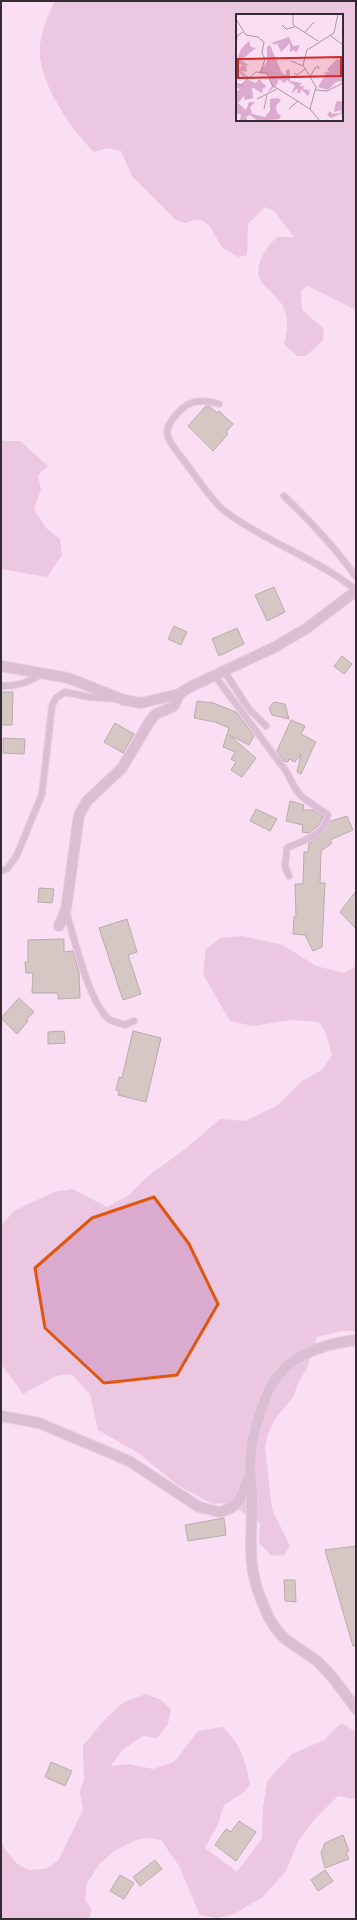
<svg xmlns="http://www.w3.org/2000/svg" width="357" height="1920" font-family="'Work Sans',sans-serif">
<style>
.green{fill:#daabcf;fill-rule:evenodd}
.building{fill:#aaac8f;stroke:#6c6e53}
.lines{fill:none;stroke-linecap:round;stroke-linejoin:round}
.lane-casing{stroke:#d3bacd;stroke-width:8}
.street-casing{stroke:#d3bacd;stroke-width:12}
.lane{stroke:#b698af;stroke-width:6}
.street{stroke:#b698af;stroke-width:10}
.marked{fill:none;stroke:#df570e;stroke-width:3;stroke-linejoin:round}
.inset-road{fill:none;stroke:#ab96a6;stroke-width:1}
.view{fill:#d62828;fill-opacity:0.15;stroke:#d62828;stroke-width:2}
.inset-edge{fill:none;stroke:#352b33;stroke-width:2}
</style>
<rect width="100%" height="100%" fill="#fadef3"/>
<!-- green -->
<g class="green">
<path d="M55,1H356V310L308,286L301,291L302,310L324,329L323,340L306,356H297L284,344C287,333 289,323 285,311C281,299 270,292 262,283C251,268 266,247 277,237H294L274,211L265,207L248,224L247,255L238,257C234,254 228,252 224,249C211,234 211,212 185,223L176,220L132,176L121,151L107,148L94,152C71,130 36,79 40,45C42,29 48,15 55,1ZM237,15H342V120H237Z"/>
<polygon points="1,441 20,441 48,466 38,475 41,490 34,509 46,528 60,539 62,555 47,577 1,569"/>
<polygon points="243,936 283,945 316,966 344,973 356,966 356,1331 343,1331 317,1337 307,1368 298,1384 293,1397 275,1419 268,1433 265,1448 272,1509 290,1546 284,1555 272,1556 259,1543 260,1523 228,1503 213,1504 179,1486 137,1452 98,1430 90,1394 71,1374 56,1376 23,1394 1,1364 1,1226 14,1211 54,1192 72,1189 107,1207 129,1195 148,1176 184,1150 220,1119 245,1121 278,1105 302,1081 322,1070 332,1055 326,1034 319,1022 292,1020 253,1026 230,1021 203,974 206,949 220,938"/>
<path d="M146,1694L161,1700L171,1709L168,1724L157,1738L143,1736L122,1750L111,1766L128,1764L153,1769L174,1762L198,1731L223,1727C241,1745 245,1759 250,1784L243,1793L224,1805L218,1824L205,1848L237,1872L262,1838L263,1808L267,1781L292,1754L324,1740L341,1723L356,1732V1799L338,1796L314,1820L298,1842L286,1871L263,1897L234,1914L217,1918L200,1915L179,1866L161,1840L146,1838L136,1840L114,1851L100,1863L87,1883L85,1899L92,1910L89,1919L1,1918V1844L17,1864L29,1870L45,1869L58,1861L83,1810L80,1792L84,1780L83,1746L106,1718L124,1702Z"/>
</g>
<!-- building -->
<g class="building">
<polygon points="206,406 209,406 217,413 219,411 233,424 226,432 228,434 213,451 188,426"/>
<polygon points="274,587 285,612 267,621 255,595"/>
<polygon points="174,626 187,632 181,645 168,639"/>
<polygon points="237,628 244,644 219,656 212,639"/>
<polygon points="342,656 352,664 344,674 334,666"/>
<polygon points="1,692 13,692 12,725 1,725"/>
<polygon points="197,701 213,703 236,712 254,736 249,745 229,735 256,758 242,777 231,770 236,762 231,759 235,752 223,747 229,728 215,722 194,718"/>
<polygon points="274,702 285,704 289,719 272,715 269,708"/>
<polygon points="291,720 305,726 301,734 316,742 301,774 297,772 301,754 295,762 289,759 288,762 284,761 277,751"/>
<polygon points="115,723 134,734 123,753 104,742"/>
<polygon points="3,738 25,739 24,754 3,753"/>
<polygon points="290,801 304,805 303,810 314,810 323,817 319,825 309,833 302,832 303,825 286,821"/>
<polygon points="256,809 277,819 270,831 250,821"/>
<polygon points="347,816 353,830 330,840 332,843 321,851 320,883 325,883 322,947 313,951 305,935 293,934 294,917 296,917 295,884 303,884 304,852 308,852 309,843 321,836 331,821"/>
<polygon points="39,888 54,889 52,903 38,902"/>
<polygon points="356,891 356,929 340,912"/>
<polygon points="127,919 137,952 128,955 141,994 123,1000 99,928"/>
<polygon points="64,939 64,952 73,951 79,972 80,998 58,999 58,993 32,993 33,973 26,973 25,962 28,962 28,940"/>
<polygon points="19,998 34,1012 26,1020 28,1021 17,1034 1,1018"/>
<polygon points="64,1031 65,1043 48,1044 48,1032"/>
<polygon points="133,1031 161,1038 146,1102 118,1095 119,1091 116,1090 119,1077 122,1078"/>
<polygon points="224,1518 226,1535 188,1541 185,1525"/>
<polygon points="356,1546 356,1646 353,1646 325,1550"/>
<polygon points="284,1580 295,1580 296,1602 285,1601"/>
<polygon points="51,1762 72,1771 65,1786 45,1777"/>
<polygon points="239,1821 256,1832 236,1861 215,1845 226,1829 231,1832"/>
<polygon points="343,1835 349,1851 346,1852 349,1859 325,1868 321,1853 325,1843"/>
<polygon points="155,1860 162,1869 140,1886 133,1877"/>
<polygon points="325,1870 333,1881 318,1891 311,1880"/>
<polygon points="120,1875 134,1883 124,1899 110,1891"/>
</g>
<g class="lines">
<defs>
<g id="lane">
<path d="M219,404C207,400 192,399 182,409C157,432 168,439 185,462C196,477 206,492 219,506C230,517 245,525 259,533C292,552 326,566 356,590"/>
<path d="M284,496C310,521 335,547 356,577"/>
<polyline points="224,671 249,709 266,726"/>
<path d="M215,676L286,771L295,788L301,796L328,815C325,836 303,840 287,848L285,866L289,876"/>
<path d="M1,686C17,687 30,682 43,673"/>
<polyline points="1,871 7,869 17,855 42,794 52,706 56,698 65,692 89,697 116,699"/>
<path d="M66,911C74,937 89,1004 110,1020C114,1022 121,1023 125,1025L134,1021"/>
</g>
<g id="street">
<polyline points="1,666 68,678 124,700 141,703 179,694 190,687 275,647 307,628 356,591"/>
<polyline points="59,926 66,909 79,815 87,801 122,768 150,721 156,714 174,706 179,694"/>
<path d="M356,1340C323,1344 286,1356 270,1388C266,1395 264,1403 261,1411C255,1427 250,1446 250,1464C250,1476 252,1488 252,1500C252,1540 246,1566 263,1604C266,1610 268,1618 272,1623C285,1644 301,1648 318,1662C333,1676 344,1692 356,1709"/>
<polyline points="1,1416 39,1423 129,1461 199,1507 220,1512 231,1508 240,1499 249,1477"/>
</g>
</defs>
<!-- lane casing -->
<use href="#lane" class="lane-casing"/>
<!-- street casing -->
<use href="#street" class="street-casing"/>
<!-- lane -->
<use href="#lane" class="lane"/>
<!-- street -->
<use href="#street" class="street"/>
</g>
<!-- marked area -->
<path d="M0 0H357V1920H0ZM154,1197L189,1244L218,1304L177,1375L104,1383L45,1328L35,1268L92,1218Z" fill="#fadef3" fill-opacity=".55" fill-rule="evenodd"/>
<path class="marked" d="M154,1197L189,1244L218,1304L177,1375L104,1383L45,1328L35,1268L92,1218Z"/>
<!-- overview -->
<g transform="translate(236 14)">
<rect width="107" height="107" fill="#fadef3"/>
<path d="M53,23L57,32L64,31L60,39L58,36L54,38V29L45,38L41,29L40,31L35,29ZM13,27L15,33L20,34L5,46L14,52L10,51L11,58L5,57L13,63L10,66L2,57L6,51L0,48L5,35ZM34,31L46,59L50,61V56L54,55V67L66,69L63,72H68L67,75L75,76L71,77L74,78L72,82L65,75L64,79H61L62,74L55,80L59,72L51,66L48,69L43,65L40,72L31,79L36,72L33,61L22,59L31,48V33ZM101,45L107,48V67L100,68L92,76L82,73L90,60L86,59L94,58L91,56L93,53ZM23,65L31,73L27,74L26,79L16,73L17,84L9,86L8,82L2,89L10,96L13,88H19L14,93L16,100L29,103L34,97V85L42,84L45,86L40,92L41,99L45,102L43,105L22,107L14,101L10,103L12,107H4L5,100H0V78L4,75L0,74V70L4,71L12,66L20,69ZM102,87L107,88V99L95,104L91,101L94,97L96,100L105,99V96L98,98L100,88Z" fill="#daabcf"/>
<path class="inset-road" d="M57,0V11L82,27M0,5L10,21L22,23L28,28L26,39L29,45L25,57M46,11L50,15L59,13M68,19L78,8M95,22L107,31M0,35L1,22L7,18M55,47L67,52M58,59L61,61L69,55M74,63L79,54L82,52L83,55M0,69L5,71L20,58L31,59L36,71L74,95L84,107M80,76L91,77L107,69M21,85L41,75M28,95L31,81M53,95L62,87M74,95L80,73L67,51L71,36L98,19L102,0"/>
<path class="view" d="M105,43V62L2,64V45Z"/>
<rect width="107" height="107" class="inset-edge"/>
</g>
<!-- border -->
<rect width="357" height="1920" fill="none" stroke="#352b33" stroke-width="4"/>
</svg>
